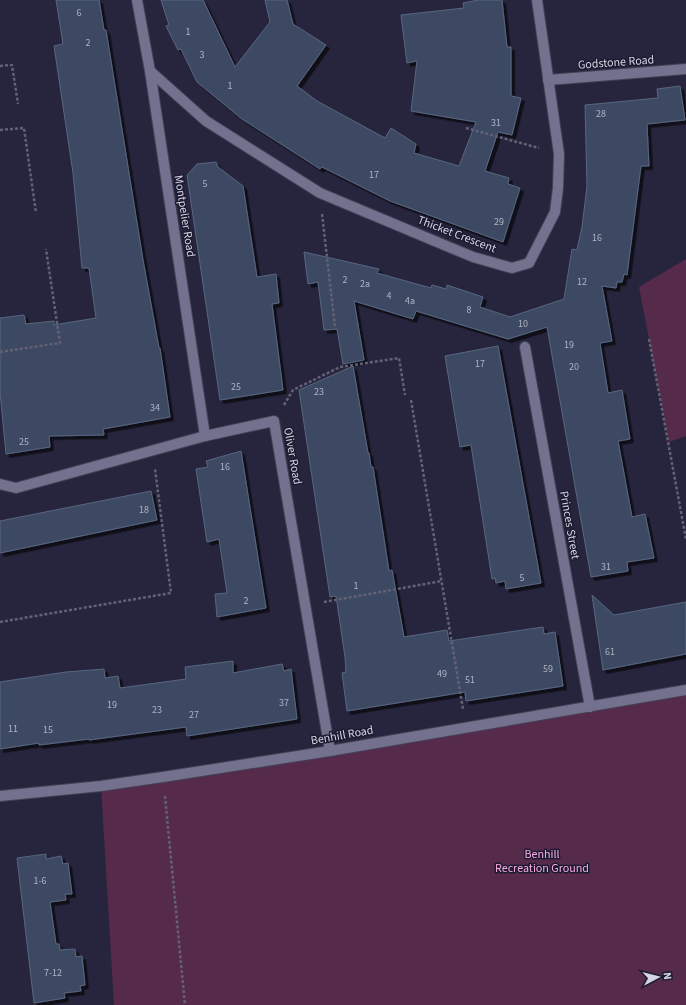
<svg xmlns="http://www.w3.org/2000/svg" width="686" height="1005" font-family="'Source Sans 3',sans-serif">
<style>
.green{fill:#562a4b}
.building{fill:#3c4a62;stroke:#586680;filter:url(#shadow)}
.lines{fill:none;stroke-linecap:round;stroke-linejoin:round}
.minor-casing{stroke:#434155;stroke-width:12}
.tertiary-casing{stroke:#434155;stroke-width:12}
.path{stroke:#626176;stroke-width:2.5;stroke-dasharray:3 2;stroke-linecap:butt}
.minor{stroke:#73718e;stroke-width:10}
.tertiary{stroke:#73718e;stroke-width:10}
.labels{text-anchor:middle;stroke-width:3;stroke-linejoin:round;paint-order:stroke}
.number-label{font-size:10px;fill:#afb2c4}
.street-label{font-size:12px;fill:#d5d5e5;stroke:#1d1b32}
.park-label{font-size:12px;fill:#faabe3;stroke:#1d1b32}
</style>
<defs>
<filter id="shadow"><feDropShadow dx="3.5" dy="3.5" stdDeviation="0" flood-color="#0009"/></filter>
</defs>
<rect width="100%" height="100%" fill="#27253d"/>
<!-- green -->
<g class="green">
<polygon points="686,259 686,436 669,442 639,287"/>
<polygon points="686,690 686,1005 114,1005 101,786"/>
</g>
<!-- building -->
<g class="building">
<polygon points="56,0 99,0 104,30 106,30 143,260 159,348 160,348 170,417 103,429 104,435 49,436 50,447 6,454 0,392 0,318 24,315 26,324 54,321 54,325 96,318 89,268 82,268 73,173 54,46 63,44"/>
<polygon points="161,0 203,0 235,67 270,22 265,0 287,0 293,24 326,45 297,86 317,101 385,138 391,128 416,144 414,153 459,166 476,122 411,111 417,61 407,63 401,15 464,8 463,3 478,0 502,0 507,47 511,47 511,96 521,98 512,135 498,132 485,171 509,178 508,184 520,188 503,242 390,201 322,167 320,169 242,119 197,82 181,49 178,50 166,26 169,25"/>
<polygon points="680,86 685,120 647,124 649,166 641,166 627,275 624,274 622,282 617,282 616,288 602,286 612,341 600,343 608,393 622,390 630,439 618,441 632,517 645,514 654,558 627,562 628,571 591,577 547,327 508,339 416,311 413,319 354,301 364,360 343,364 337,329 324,330 318,282 308,284 304,252 379,269 377,273 431,288 432,285 446,289 447,285 483,297 480,307 510,317 564,299 572,249 577,250 582,227 587,186 585,105 658,98 657,89"/>
<polygon points="216,162 218,167 243,186 257,277 276,274 279,303 272,304 283,390 220,400 187,175 197,164"/>
<polygon points="498,346 541,583 506,589 505,581 496,583 495,578 492,579 471,445 460,447 445,356"/>
<polygon points="353,366 368,453 369,453 371,467 373,467 389,571 392,570 404,637 447,630 449,641 543,627 544,634 555,632 563,686 466,701 465,692 347,711 342,673 346,672 345,657 336,596 330,597 299,390"/>
<polygon points="241,451 266,608 217,617 215,594 227,593 219,539 207,542 196,469 208,467 206,461"/>
<polygon points="151,491 157,520 0,553 0,521"/>
<polygon points="592,595 614,615 686,602 686,654 603,670"/>
<polygon points="233,661 233,673 282,664 284,671 291,669 297,719 187,736 186,727 89,740 89,739 39,745 39,743 0,749 0,682 66,672 104,669 105,678 118,676 120,688 186,679 185,667"/>
<polygon points="46,854 46,859 61,856 63,864 68,863 72,894 65,894 66,900 50,902 56,944 59,944 60,950 75,949 76,957 82,956 85,985 80,986 81,991 64,993 65,998 34,1003 17,858"/>
</g>
<g class="lines">
<defs>
<g id="minor">
<polyline points="137,0 150,71 205,436"/>
<polyline points="150,71 206,121 320,193 473,257 512,268 529,263 555,212 558,188 559,154 537,0"/>
<polyline points="548,80 686,69"/>
<polyline points="525,347 590,707"/>
<polyline points="0,484 16,488 205,436 274,421 330,751"/>
</g>
<polyline id="tertiary" points="0,796 101,786 163,777 330,751 686,690"/>
</defs>
<!-- minor casing -->
<use href="#minor" class="minor-casing"/>
<!-- tertiary casing -->
<use href="#tertiary" class="tertiary-casing"/>
<!-- path -->
<g class="path">
<polyline points="0,66 12,65 18,104"/>
<polyline points="466,128 539,148"/>
<polyline points="0,130 24,128 36,213"/>
<polyline points="322,214 335,327"/>
<polyline points="649,339 686,539"/>
<polyline points="0,352 60,343 46,249"/>
<polyline points="411,400 463,709"/>
<polyline points="284,405 293,390 340,367 399,358 405,395"/>
<polyline points="324,602 442,581"/>
<polyline points="0,622 171,593 155,469"/>
<polyline points="165,796 185,1005"/>
</g>
<!-- minor -->
<use href="#minor" class="minor"/>
<!-- tertiary -->
<use href="#tertiary" class="tertiary"/>
</g>
<g class="labels">
<!-- number labels -->
<g class="number-label">
<text x="79" y="16">6</text>
<text x="188" y="35">1</text>
<text x="88" y="46">2</text>
<text x="202" y="58">3</text>
<text x="230" y="89">1</text>
<text x="601" y="117">28</text>
<text x="496" y="126">31</text>
<text x="374" y="178">17</text>
<text x="205" y="187">5</text>
<text x="499" y="225">29</text>
<text x="597" y="241">16</text>
<text x="345" y="283">2</text>
<text x="582" y="285">12</text>
<text x="365" y="287">2a</text>
<text x="389" y="299">4</text>
<text x="410" y="304">4a</text>
<text x="469" y="313">8</text>
<text x="523" y="327">10</text>
<text x="569" y="348">19</text>
<text x="480" y="367">17</text>
<text x="574" y="370">20</text>
<text x="236" y="390">25</text>
<text x="319" y="395">23</text>
<text x="155" y="411">34</text>
<text x="24" y="445">25</text>
<text x="225" y="470">16</text>
<text x="144" y="513">18</text>
<text x="606" y="570">31</text>
<text x="522" y="581">5</text>
<text x="356" y="589">1</text>
<text x="246" y="604">2</text>
<text x="610" y="655">61</text>
<text x="548" y="672">59</text>
<text x="442" y="677">49</text>
<text x="470" y="683">51</text>
<text x="284" y="706">37</text>
<text x="112" y="708">19</text>
<text x="157" y="713">23</text>
<text x="194" y="718">27</text>
<text x="13" y="732">11</text>
<text x="48" y="733">15</text>
<text x="40" y="884">1-6</text>
<text x="53" y="976">7-12</text>
</g>
<!-- street labels -->
<g class="street-label">
<text transform="translate(616 62) rotate(-4)" y="4">Godstone Road</text>
<text transform="translate(185 216) rotate(81)" y="4">Montpelier Road</text>
<text transform="translate(457 234) rotate(21)" y="4">Thicket Crescent</text>
<text transform="translate(293 456) rotate(80)" y="4">Oliver Road</text>
<text transform="translate(570 525) rotate(80)" y="4">Princes Street</text>
<text transform="translate(342 735) rotate(-10)" y="4">Benhill Road</text>
</g>
<!-- park labels -->
<g class="park-label">
<text x="542" y="858">Benhill<tspan x="542" dy="14">Recreation Ground</tspan></text>
</g>
</g>
<!-- north arrow -->
<g transform="translate(658 977) rotate(83)" stroke="#1d1b32" stroke-width="3" paint-order="stroke">
<path d="M0-3L7 15L0 10L-7 15Z" fill="#d5d5e5"/>
<text y="-6" font-size="11" font-weight="bold" text-anchor="middle" fill="#d5d5e5">N</text>
</g>
</svg>
